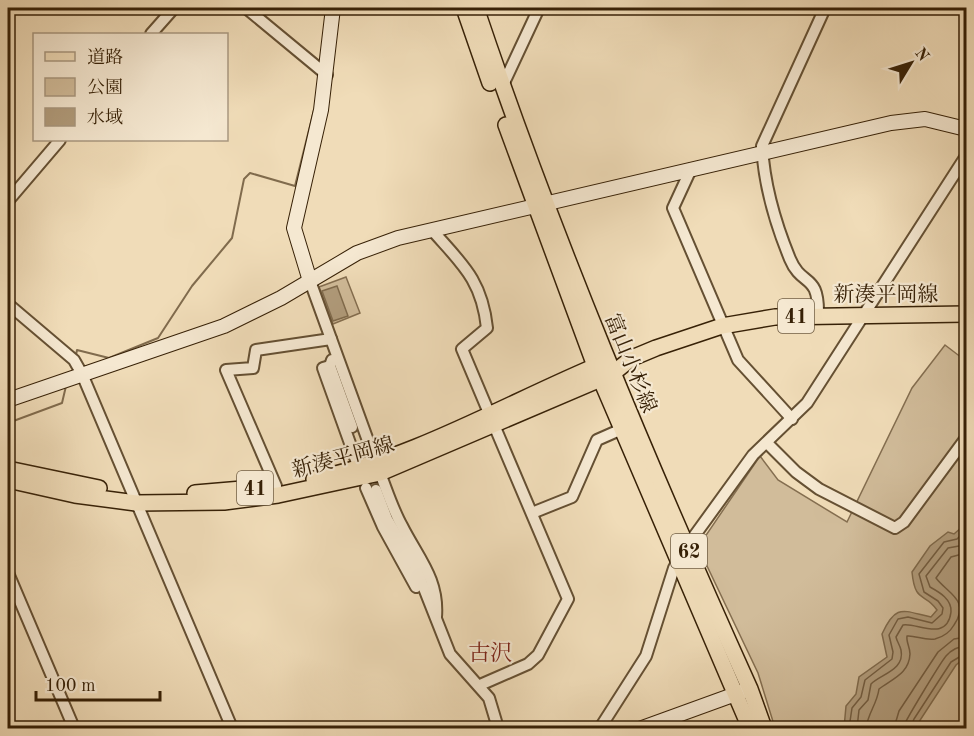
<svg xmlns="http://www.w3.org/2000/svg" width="974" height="736" font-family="'Old Standard TT','Noto Serif JP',serif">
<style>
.green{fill:#d1bc9a;stroke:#846e50;stroke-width:1.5}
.water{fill:#b19c7c;stroke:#806b4d;stroke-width:1.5}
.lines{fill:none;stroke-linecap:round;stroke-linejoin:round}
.shore{stroke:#745e42;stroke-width:1.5}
.stream{stroke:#806b4d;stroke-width:2}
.street-casing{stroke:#655033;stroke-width:14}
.secondary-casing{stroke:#372107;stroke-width:16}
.primary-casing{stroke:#372107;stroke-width:18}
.street{stroke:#f5e8d1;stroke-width:10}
.secondary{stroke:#f5e8d1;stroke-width:14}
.primary{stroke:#f0dcb8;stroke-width:15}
.labels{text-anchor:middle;stroke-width:4.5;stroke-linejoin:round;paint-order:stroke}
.shield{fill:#f5e8d1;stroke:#705d44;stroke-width:1.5}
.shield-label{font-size:20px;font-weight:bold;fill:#372107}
.street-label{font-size:21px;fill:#372107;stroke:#f5e8d1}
.neighbourhood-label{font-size:22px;fill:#7a1f14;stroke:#f5e8d1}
</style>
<rect width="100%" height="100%" fill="#f0dcb8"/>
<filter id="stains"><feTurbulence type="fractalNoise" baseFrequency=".00333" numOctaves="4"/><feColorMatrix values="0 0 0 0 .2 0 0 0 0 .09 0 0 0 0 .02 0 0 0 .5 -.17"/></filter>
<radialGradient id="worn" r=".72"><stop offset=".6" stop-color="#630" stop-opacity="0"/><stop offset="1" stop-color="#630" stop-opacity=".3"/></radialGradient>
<!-- green -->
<g class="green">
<polygon points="346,277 360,313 333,324 319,287"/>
<polygon points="945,345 966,361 966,728 775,728 758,673 698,547 760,456 778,480 847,522 912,388"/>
</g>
<!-- water -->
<g class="water">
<polygon points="337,286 348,316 333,321 322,291"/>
<path d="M966,508V657L956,665L915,728H844L846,706L856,694L859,677L887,657L882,634C896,603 903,611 931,617L937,610C925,592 915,604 912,572L930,546L948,532L954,534L962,527L961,509Z"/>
</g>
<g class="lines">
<!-- shore -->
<g class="shore">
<polyline points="849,728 852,708 861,697 865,680 892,659 893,652 889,635 898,619 908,617 932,623 942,614 943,608 938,601 924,592 919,574 944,542 957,539 966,530"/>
<path d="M857,728L859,710L868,700L871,684C881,674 905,670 901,650C900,645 897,642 896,637L903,625C916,622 947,643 951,612C952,599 939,592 930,587L926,576L948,548L959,546L966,541"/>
<path d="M866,728C868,713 877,704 879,689C892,679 909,674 910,654C910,647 906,642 907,636C915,635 925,641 935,639C943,637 950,632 954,625C971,600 947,593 936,578L951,557L966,553"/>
<polyline points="894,728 899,711 938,652 954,639 966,637"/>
<path d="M903,728C903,724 941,662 946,656C951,650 959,646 966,646"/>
<polyline points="910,728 914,719 951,662 966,653"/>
</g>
<!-- stream -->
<g class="stream">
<polyline points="76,355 77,350 109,358 158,338 192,286 232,238 244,179 250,173 295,186 314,110"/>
<polyline points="8,423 62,403 66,386"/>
</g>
<defs>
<g id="street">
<polyline points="246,8 327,75"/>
<polyline points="151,34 174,8"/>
<polyline points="502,87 539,8"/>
<polyline points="691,169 673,208 738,360 792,419"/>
<polyline points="8,201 60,140"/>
<path d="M432,230C462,264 482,280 487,328L462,349L489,413"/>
<polyline points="310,281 371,449 354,455"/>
<polyline points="8,304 74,360 82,374 232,728"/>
<path d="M818,315C819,272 802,288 790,259C776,225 764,183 762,146L825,8"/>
<polyline points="332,360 330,366 352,427"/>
<polyline points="330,366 323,368 356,460"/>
<polyline points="767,443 796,472 819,489 895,528 904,522 966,438"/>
<path d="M380,473C387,491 393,510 402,526C418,558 439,579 436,617"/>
<polyline points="276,486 226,370 253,368 256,350 331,339"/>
<polyline points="366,488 383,527 416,587"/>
<polyline points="376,490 387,519 416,568 450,654 489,698 498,728"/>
<polyline points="532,513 572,497 597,440 622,429"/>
<polyline points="8,573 74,728"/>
<polyline points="480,685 528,664 538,655 568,599 494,425"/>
<polyline points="600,728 646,656 674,568 687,546 753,455 807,403 966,156"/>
</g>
<g id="secondary">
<polyline points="310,281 294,228 321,110 333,8"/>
<polyline points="8,400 224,326 281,298 357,253 398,238 891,123 925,119 966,129"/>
<polyline points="642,728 744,691"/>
</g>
<g id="primary">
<polyline points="464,8 490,83"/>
<path d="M476,8C554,240 649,465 750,689L764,728"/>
<polyline points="506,125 595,366 750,728"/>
<polyline points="8,469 99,488"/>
<path d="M314,479C413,459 509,402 603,363"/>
<polyline points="8,480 75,495 136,503 224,502 278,495 380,473 612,374 632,358 656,348 722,326 775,317 966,314"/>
<polyline points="195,493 264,487"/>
</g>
</defs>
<!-- street casing -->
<use href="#street" class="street-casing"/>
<!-- secondary casing -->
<use href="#secondary" class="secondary-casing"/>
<!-- primary casing -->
<use href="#primary" class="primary-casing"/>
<!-- street -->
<use href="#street" class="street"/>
<!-- secondary -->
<use href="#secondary" class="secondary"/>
<!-- primary -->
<use href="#primary" class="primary"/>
</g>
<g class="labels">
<!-- shield labels -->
<g class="shield">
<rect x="778" y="299" width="36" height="34" rx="4.5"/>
<rect x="237" y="471" width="36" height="34" rx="4.5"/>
<rect x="671" y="534" width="36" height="34" rx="4.5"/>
</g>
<g class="shield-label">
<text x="796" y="323">41</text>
<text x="255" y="495">41</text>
<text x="689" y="558">62</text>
</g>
<!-- street labels -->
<g class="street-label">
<text x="886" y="301">新湊平岡線</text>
<text transform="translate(631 363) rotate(68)" y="7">富山小杉線</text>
<text transform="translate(343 457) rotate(-15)" y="7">新湊平岡線</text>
</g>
<!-- neighbourhood labels -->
<g class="neighbourhood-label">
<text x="490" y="660">古沢</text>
</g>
</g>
<!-- margin -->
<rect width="974" height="736" fill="none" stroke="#f0dcb8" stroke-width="30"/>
<rect x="9" y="9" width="956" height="718" fill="none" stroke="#372107" stroke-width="3"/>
<rect x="15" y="15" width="944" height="706" fill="none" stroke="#372107" stroke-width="1.5"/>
<!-- legend -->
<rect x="33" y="33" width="195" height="108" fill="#f5e8d1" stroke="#a99880" stroke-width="1.5"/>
<rect x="45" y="52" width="30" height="9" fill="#f0dcb8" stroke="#a99880" stroke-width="1.5"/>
<text x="87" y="63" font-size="18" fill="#372107">道路</text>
<rect x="45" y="78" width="30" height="18" fill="#d1bc9a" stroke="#a99880" stroke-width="1.5"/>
<text x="87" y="93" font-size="18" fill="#372107">公園</text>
<rect x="45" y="108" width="30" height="18" fill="#b19c7c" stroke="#a99880" stroke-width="1.5"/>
<text x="87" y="123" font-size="18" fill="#372107">水域</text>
<!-- north arrow -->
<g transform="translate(911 63) rotate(52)" stroke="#f5e8d1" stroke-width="4.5" paint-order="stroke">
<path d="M0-4.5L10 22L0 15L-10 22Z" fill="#372107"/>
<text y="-9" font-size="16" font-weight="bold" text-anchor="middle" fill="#372107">N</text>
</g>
<!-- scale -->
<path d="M36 691v9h124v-9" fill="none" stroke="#372107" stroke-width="3"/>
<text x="45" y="691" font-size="18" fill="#372107" stroke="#f5e8d1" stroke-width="4.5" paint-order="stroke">100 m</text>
<rect width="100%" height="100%" filter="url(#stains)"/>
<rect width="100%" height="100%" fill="url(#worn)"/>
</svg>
